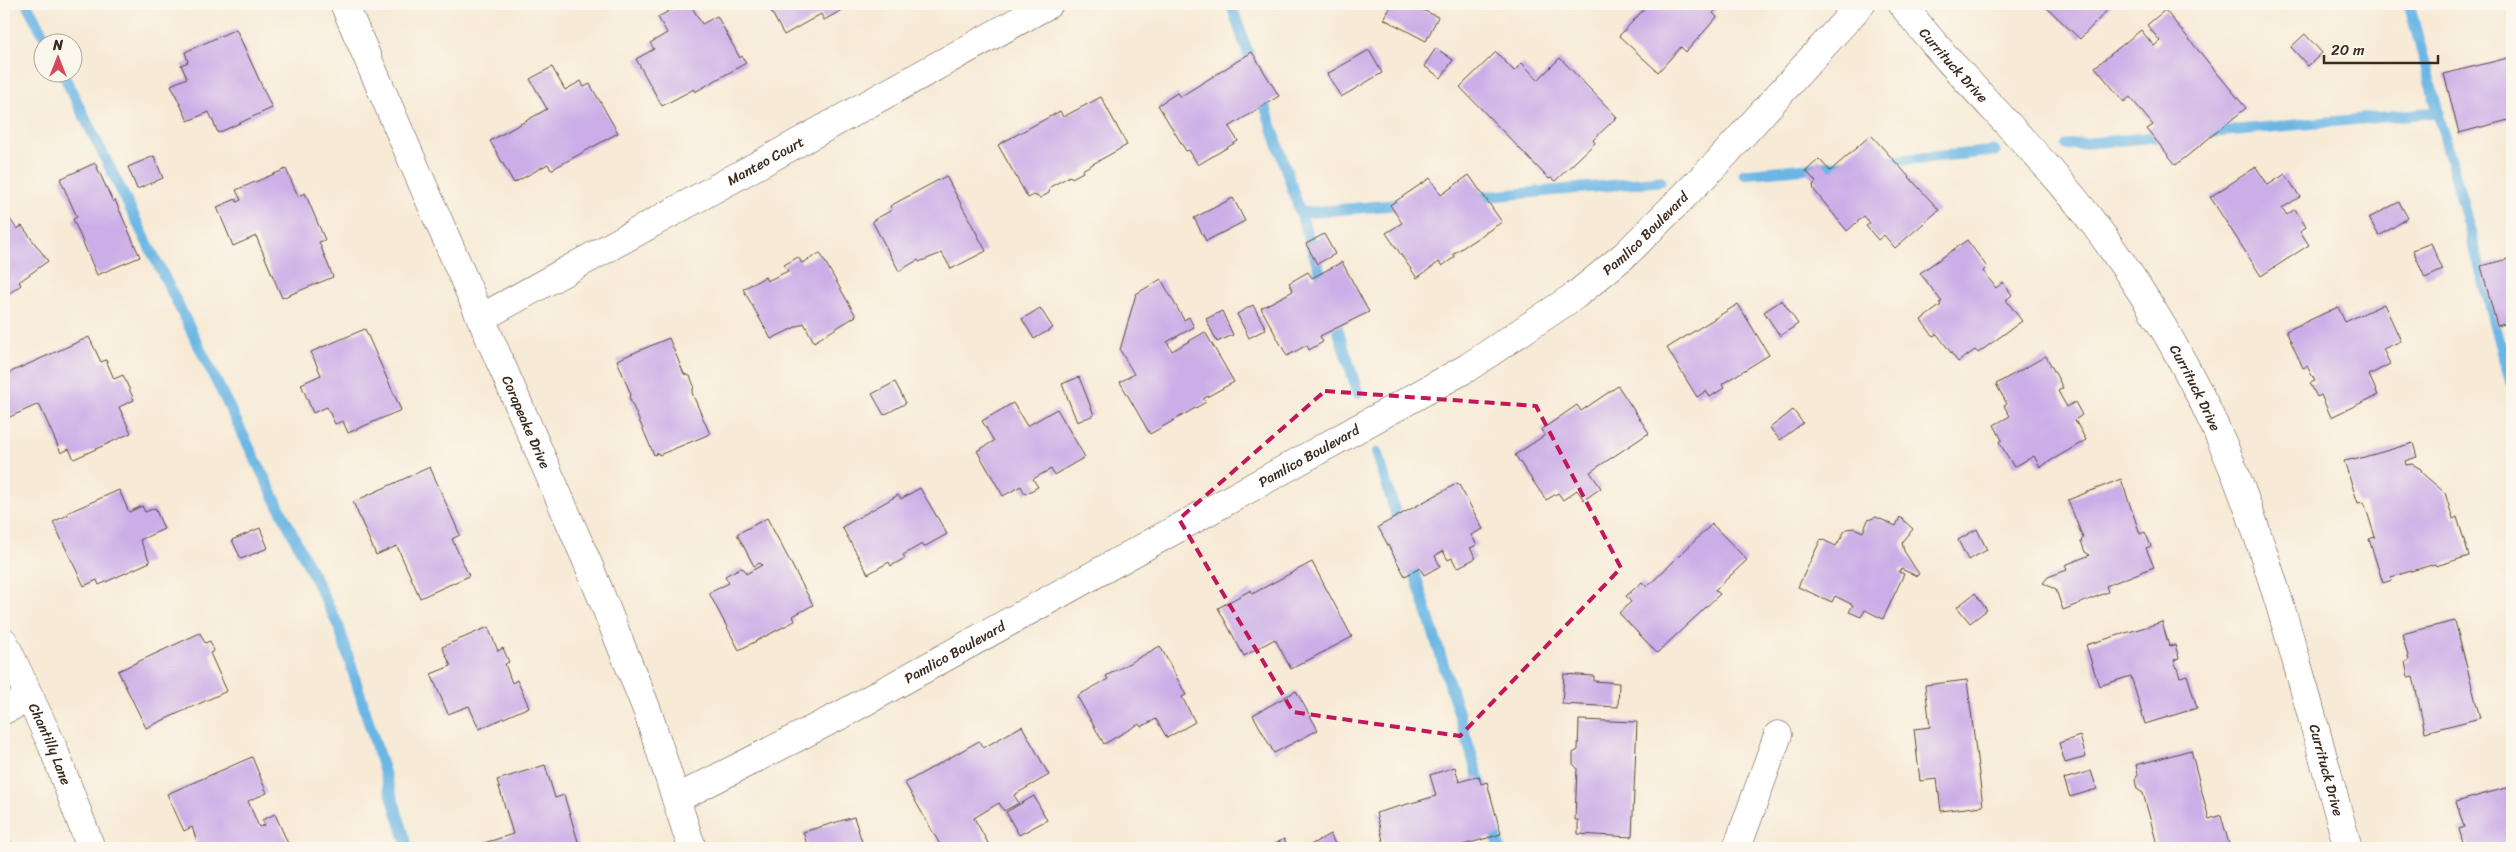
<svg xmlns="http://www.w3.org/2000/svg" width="2516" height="852" font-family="Sriracha,sans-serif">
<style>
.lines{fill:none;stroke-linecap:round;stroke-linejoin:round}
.stream{stroke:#6bb6e4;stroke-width:11}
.building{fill:#cbade7}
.street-casing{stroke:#57473a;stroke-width:29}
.street{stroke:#fff;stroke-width:28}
.marked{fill:none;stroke:#c2185b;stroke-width:4;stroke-dasharray:10 6;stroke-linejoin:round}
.labels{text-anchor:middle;stroke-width:4.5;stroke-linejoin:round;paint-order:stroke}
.street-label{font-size:14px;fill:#3b2a1e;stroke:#fbf7ec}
</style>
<rect width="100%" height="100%" fill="#fbf7ec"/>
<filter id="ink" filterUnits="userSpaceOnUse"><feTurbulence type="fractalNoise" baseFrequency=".02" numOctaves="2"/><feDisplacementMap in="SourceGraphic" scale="10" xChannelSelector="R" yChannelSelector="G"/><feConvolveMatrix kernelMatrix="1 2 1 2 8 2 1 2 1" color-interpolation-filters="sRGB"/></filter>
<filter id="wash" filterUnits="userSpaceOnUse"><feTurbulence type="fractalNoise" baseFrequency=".0096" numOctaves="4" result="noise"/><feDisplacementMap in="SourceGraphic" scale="20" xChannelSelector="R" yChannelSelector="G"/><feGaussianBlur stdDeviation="1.12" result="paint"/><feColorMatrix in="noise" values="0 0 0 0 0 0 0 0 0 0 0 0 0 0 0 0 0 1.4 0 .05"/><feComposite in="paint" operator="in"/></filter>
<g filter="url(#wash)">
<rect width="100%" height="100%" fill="#f7ead6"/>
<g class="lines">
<!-- stream -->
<g class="stream">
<polyline points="27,4 47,42"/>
<polyline points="1231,4 1253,68"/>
<polyline points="2409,4 2512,387"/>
<polyline points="62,72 339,627 408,848"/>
<polyline points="1260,91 1325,287"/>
<polyline points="2204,133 2439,112"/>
<polyline points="2067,145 2168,136"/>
<polyline points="1879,162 1995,151"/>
<polyline points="1744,174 1851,164"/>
<polyline points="1470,198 1660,181"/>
<polyline points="1302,213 1404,204"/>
<polyline points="1333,314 1358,393"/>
<polyline points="1377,453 1401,531"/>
<polyline points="1410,558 1483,791"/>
<polyline points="1492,823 1500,848"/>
</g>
</g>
<g id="blocks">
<!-- building -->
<g class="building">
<polygon points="682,4 690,4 702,24 717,16 740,58 742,56 746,63 695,92 694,89 662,106 636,59 654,49 650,43 667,33 658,17"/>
<polygon points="767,4 853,4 824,20 821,14 784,35"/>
<polygon points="1392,4 1410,4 1438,17 1426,41 1384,19"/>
<polygon points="1649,4 1721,4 1713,13 1717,17 1686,52 1681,47 1658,72 1619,36"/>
<polygon points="2043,4 2113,4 2080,39"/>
<polygon points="2165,10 2246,108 2176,165 2147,129 2153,125 2130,97 2124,102 2095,67 2141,30 2154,46 2160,41 2147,25"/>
<polygon points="236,29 272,108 218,133 209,112 188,121 171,85 187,78 181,65 188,62 185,52"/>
<polygon points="2305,34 2322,53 2308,66 2291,47"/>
<polygon points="1436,48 1453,60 1441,78 1424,66"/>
<polygon points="1369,50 1382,73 1341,97 1327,74"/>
<polygon points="1252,52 1279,96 1229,127 1238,141 1198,165 1189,150 1186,151 1158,105 1177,93 1180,97"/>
<polygon points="1496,52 1514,71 1522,63 1538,80 1560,58 1617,117 1593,140 1595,143 1555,181 1551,178 1549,179 1460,87"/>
<polygon points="2512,57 2512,119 2459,133 2444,74"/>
<polygon points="552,67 565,90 581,81 584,87 590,84 618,133 551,170 548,164 514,183 490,141 547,109 530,79"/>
<polygon points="1101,97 1127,145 1082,170 1083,172 1072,178 1070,176 1050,187 1049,193 1040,198 1034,195 1028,198 998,145 1060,111 1063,117"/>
<polygon points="1871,135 1939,210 1895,248 1884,235 1878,240 1866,226 1870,223 1864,216 1847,231 1814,190 1813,185 1816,182 1806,171 1819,159 1830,171"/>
<polygon points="154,156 163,178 137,189 128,167"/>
<polygon points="95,163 113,202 115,200 140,257 97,275 73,219 77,217 60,179"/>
<polygon points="2256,167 2268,185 2285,174 2300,197 2282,208 2287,215 2295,209 2306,227 2300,231 2309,245 2261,276 2210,197"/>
<polygon points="286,169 298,196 305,193 325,240 319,242 333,277 282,298 256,236 233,246 217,207 236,199 237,202 241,200 236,190"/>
<polygon points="1469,175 1502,222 1453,254 1455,257 1442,266 1439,262 1417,278 1386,233 1402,223 1390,205 1430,178 1441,195"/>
<polygon points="946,176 986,251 951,269 942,253 919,262 918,260 899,271 872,221 892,210 890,206"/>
<polygon points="1233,198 1245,221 1206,241 1194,218"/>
<polygon points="2399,202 2408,218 2379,236 2369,218"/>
<polygon points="4,211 17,229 22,226 48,261 19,282 21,285 4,297"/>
<polygon points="1324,234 1335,254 1317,264 1306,244"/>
<polygon points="1967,240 1987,267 1983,271 1996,288 2003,282 2012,295 2006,300 2022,321 1978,353 1975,350 1958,362 1937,334 1933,336 1921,320 1941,305 1939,303 1942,302 1920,273"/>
<polygon points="2431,243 2443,270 2425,278 2413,250"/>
<polygon points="820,253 856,316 814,342 804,323 771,339 743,289 765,277 767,281 788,271 784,265 798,257 802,263"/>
<polygon points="2512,258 2512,322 2497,326 2481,266"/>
<polygon points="1342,262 1369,312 1320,336 1323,342 1309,350 1307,345 1287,356 1261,308 1293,291 1289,283 1308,272 1312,278"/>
<polygon points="1161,279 1184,320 1189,317 1194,327 1167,342 1172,351 1205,332 1234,382 1203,399 1206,402 1150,434 1120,382 1134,374 1120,350 1136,294"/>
<polygon points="1782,300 1798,324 1780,336 1764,312"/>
<polygon points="1738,304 1769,355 1722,384 1724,388 1710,397 1706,391 1697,397 1667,348"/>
<polygon points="2384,304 2401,341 2383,349 2390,364 2369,375 2378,395 2331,417 2321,395 2317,397 2310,383 2315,381 2307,366 2303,368 2286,331 2338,307 2345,322"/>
<polygon points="1253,305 1266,329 1249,338 1237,314"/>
<polygon points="1040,308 1053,328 1034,339 1022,319"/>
<polygon points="1222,311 1233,335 1217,342 1206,319"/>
<polygon points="365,329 401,410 348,433 343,421 335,424 327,407 313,413 301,384 321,375 311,352"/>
<polygon points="89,337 101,362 106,360 114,379 123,375 134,400 119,407 131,433 74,459 69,449 61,453 39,404 5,419 4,375"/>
<polygon points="669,338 684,374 690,376 694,386 692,393 710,434 659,455 658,453 654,455 629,397 631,395 617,360"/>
<polygon points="2046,356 2063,388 2058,391 2067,407 2075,402 2082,415 2075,420 2086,440 2040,467 2034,456 2014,467 1999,442 2002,440 1994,425 2010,416 2004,406 2007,404 1996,384"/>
<polygon points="1079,377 1094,415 1077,422 1062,384"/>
<polygon points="895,382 906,403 884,415 872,394"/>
<polygon points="1618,386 1649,433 1590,472 1601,488 1584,500 1577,490 1563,500 1558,493 1546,500 1515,455 1545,435 1541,430 1577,405 1581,411"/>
<polygon points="1013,403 1027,426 1057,409 1085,457 1054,475 1051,469 1033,479 1038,487 1025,494 1021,486 1003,496 977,451 994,441 982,421"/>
<polygon points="1793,410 1803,423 1780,440 1770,428"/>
<polygon points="2413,443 2417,457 2405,461 2406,465 2412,464 2421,469 2422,473 2445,493 2453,519 2457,517 2469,556 2436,566 2435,564 2391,577 2392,580 2383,583 2369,539 2375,537 2364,502 2358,503 2344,461 2354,459 2354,460"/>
<polygon points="430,467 460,535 452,539 469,576 420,598 397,546 376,555 353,502"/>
<polygon points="2121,479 2140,534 2145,532 2151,546 2146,548 2154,567 2106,586 2108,592 2063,610 2056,590 2043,583 2048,577 2067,570 2065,565 2090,555 2085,552 2081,541 2083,538 2068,500"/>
<polygon points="1458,483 1483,529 1471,535 1477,545 1470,548 1476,558 1457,568 1452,558 1448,560 1443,551 1435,556 1440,566 1424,575 1420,568 1405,576 1378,527"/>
<polygon points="920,488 947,534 924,547 922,544 903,555 905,558 891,566 889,562 868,574 842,527 898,495 901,499"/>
<polygon points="119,490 129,512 142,506 145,512 155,508 164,529 140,540 150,562 99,585 97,580 84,586 53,522 68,515 67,513"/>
<polygon points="1876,517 1896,526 1900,517 1913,529 1902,543 1904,551 1919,574 1917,576 1901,569 1899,572 1904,574 1883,619 1865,610 1861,617 1849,612 1853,605 1835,596 1832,602 1798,587 1821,539 1836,546 1846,529 1854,528 1863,532 1868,520"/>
<polygon points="767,518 813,605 793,616 795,621 739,650 709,593 729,583 725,576 740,568 744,569 746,574 762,565 760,563 754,566 737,534"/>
<polygon points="1712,524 1747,560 1715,590 1720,594 1657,653 1619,613 1631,602 1626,596 1642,582 1647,587"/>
<polygon points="260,528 268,548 241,559 232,540"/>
<polygon points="1977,529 1987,550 1968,560 1958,540"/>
<polygon points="1312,562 1352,637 1291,669 1275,639 1244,656 1218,608 1251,590 1252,594"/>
<polygon points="1975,593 1987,610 1970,623 1957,607"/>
<polygon points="2455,621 2480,718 2425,732 2413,676 2408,677 2405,662 2409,660 2402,634"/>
<polygon points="2162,622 2169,646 2175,645 2179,658 2174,660 2180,677 2187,675 2197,708 2145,724 2131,676 2099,686 2086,645"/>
<polygon points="488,627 498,651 503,648 509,662 505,664 512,683 517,680 529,707 479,729 469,706 448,714 431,674 451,666 442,647"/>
<polygon points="200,633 205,643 210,641 214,651 210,653 227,691 146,728 118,671"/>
<polygon points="1160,646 1186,695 1182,697 1195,722 1167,738 1156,719 1141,727 1139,724 1104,744 1077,696 1108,679 1106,676"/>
<polygon points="1564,674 1594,676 1594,681 1619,683 1618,707 1562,704"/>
<polygon points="1967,680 1983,806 1941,811 1937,779 1920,781 1914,729 1930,727 1925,685"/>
<polygon points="1296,691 1318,730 1274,753 1253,715"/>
<polygon points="1579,720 1637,722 1632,837 1578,834 1578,820 1575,820 1577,768 1573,764 1573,753 1578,750"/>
<polygon points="1022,726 1049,775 1014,795 1019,803 1004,811 999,803 974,818 988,843 980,848 942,848 905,783 979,741 983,748"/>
<polygon points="2080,736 2086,757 2065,763 2059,743"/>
<polygon points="2191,750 2209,819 2221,815 2230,848 2158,848 2143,793 2137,789 2135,780 2138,774 2136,765"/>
<polygon points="252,757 267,793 248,801 259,827 265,825 262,820 275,814 290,848 199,848 192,827 184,831 167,794"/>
<polygon points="545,765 555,798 564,795 580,848 482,848 481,844 513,834 497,780"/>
<polygon points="1455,767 1459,782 1479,776 1481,784 1487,782 1501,834 1453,848 1385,848 1376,813 1436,796 1430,775"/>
<polygon points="2091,771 2097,789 2070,797 2064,779"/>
<polygon points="2509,787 2512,800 2512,848 2469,848 2467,842 2463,843 2459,829 2464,827 2456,802"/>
<polygon points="1034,796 1047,820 1019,835 1006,812"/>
<polygon points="854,817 864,848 808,848 803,832"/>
<polygon points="4,821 8,831 6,832 13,848 4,848"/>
<polygon points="1330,834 1337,848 1305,848"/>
<polygon points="1284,839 1288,848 1268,848"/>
</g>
</g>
</g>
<g filter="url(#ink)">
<use href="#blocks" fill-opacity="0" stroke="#57473a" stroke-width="1"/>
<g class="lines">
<defs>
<g id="street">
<path id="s1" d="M344,4L589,566L647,710L692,848"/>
<path id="s2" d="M1902,4C1962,83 2038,148 2097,228C2161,314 2216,414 2251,516C2289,625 2317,737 2348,848"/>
<path id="s3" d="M481,318L1049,4"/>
<path id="s4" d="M4,642L52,745L91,848"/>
<polyline points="4,710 30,698"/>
<path id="s5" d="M676,799L841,715L1467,368L1576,295L1626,254L1719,161L1861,4"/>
<polyline points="1737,848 1778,735"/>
</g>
</defs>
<!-- street casing -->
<use href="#street" class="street-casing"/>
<!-- street -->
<use href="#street" class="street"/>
</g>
</g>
<!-- marked area -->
<path class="marked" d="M1325,391L1536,406L1621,568L1460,736L1293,712L1179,519Z"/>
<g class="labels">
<!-- street labels -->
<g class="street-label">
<text dy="5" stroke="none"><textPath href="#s2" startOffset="80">Currituck Drive</textPath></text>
<text dy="5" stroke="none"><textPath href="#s3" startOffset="325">Manteo Court</textPath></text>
<text dy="5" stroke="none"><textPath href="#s5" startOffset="1125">Pamlico Boulevard</textPath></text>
<text dy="5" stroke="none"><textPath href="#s2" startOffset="485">Currituck Drive</textPath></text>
<text dy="5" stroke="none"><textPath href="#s1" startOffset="456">Corapeake Drive</textPath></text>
<text dy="5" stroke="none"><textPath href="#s5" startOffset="720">Pamlico Boulevard</textPath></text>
<text dy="5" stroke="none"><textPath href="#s5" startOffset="315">Pamlico Boulevard</textPath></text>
<text dy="5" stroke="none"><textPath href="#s4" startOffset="112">Chantilly Lane</textPath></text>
<text dy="5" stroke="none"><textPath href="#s2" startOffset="890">Currituck Drive</textPath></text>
</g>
</g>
<!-- margin -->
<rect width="2516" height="852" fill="none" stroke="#fbf7ec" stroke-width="20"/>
<!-- north arrow -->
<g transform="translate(58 58)"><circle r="24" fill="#fbf7ec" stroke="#aea59a"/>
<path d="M0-4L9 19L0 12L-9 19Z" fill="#d1495b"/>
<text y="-8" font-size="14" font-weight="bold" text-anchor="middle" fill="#3b2a1e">N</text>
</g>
<!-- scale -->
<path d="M2324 55v8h114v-8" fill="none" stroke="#3b2a1e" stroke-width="2.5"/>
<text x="2331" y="55" font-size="15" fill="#3b2a1e" stroke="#fbf7ec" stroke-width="4" paint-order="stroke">20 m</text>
</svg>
